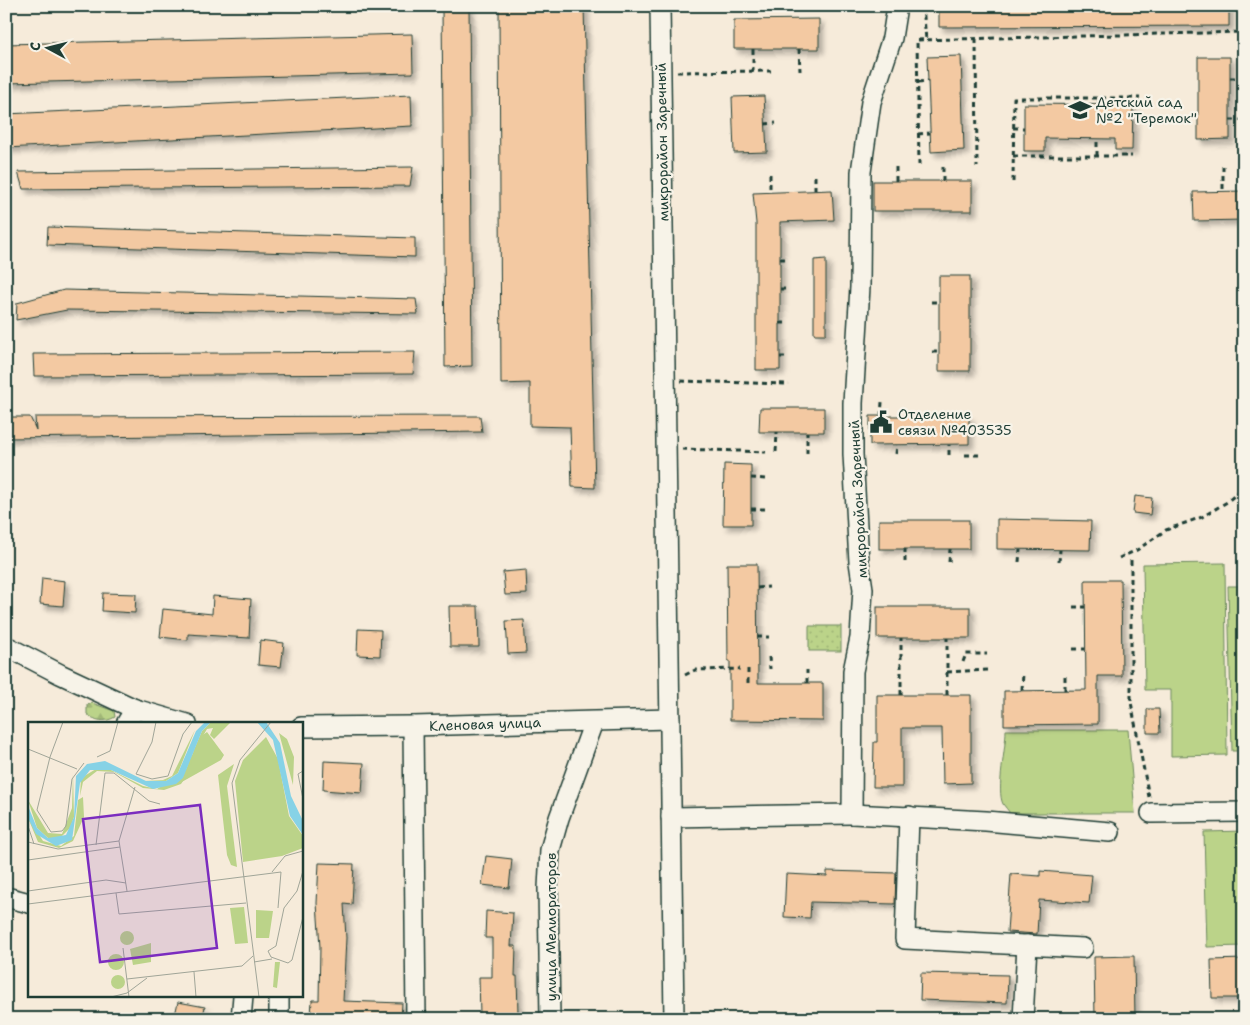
<svg xmlns="http://www.w3.org/2000/svg" width="1250" height="1025" font-family="'Shantell Sans',sans-serif">
<style>
.forest{fill:url(#forest-firs);stroke:#6d885e}
.park{fill:url(#park-dots);stroke:#6d885e}
.garden{fill:#bbd389;stroke:#6d885e}
.building{fill:#f3c9a2;stroke:#1f3d34;filter:url(#shadow)}
.lines{fill:none;stroke-linecap:round;stroke-linejoin:round}
.minor-casing{stroke:#1f3d34;stroke-width:22}
.path{stroke:#1f3d34;stroke-width:3;stroke-dasharray:5 4;stroke-linecap:butt}
.minor{stroke:#f7f3e8;stroke-width:19}
.labels{text-anchor:middle;stroke-width:4.5;stroke-linejoin:round;paint-order:stroke}
.poi-label{font-size:14px;fill:#1f3d34;stroke:#f7f3e8;text-anchor:start}
.street-label{font-size:14px;fill:#1f3d34;stroke:#f7f3e8}
.inset-road{fill:none;stroke:#a0a598;stroke-width:1}
.view{fill:#7b2cbf;fill-opacity:0.15;stroke:#7b2cbf;stroke-width:2.5}
.inset-edge{fill:none;stroke:#1f3d34;stroke-width:2.5}
</style>
<defs>
<pattern id="forest-firs" width="22" height="20" patternUnits="userSpaceOnUse" patternTransform="scale(1.25)"><rect width="22" height="20" fill="#bbd389"/><path d="M5 1l3.5 6h-7zM16 11l3.5 6h-7z" fill="#a0b677"/></pattern>
<pattern id="park-dots" width="8" height="8" patternUnits="userSpaceOnUse" patternTransform="scale(1.25)"><rect width="8" height="8" fill="#bbd389"/><path d="M2 2h.1M6 6h.1" fill="none" stroke="#a0b677" stroke-width="1.8" stroke-linecap="round"/></pattern>
<filter id="shadow"><feDropShadow dx="4.5" dy="4.5" stdDeviation="2.5" flood-color="#0004"/></filter>
</defs>
<rect width="100%" height="100%" fill="#f6ebda"/>
<filter id="ink" filterUnits="userSpaceOnUse"><feTurbulence type="fractalNoise" baseFrequency=".02" numOctaves="2"/><feDisplacementMap in="SourceGraphic" scale="10" xChannelSelector="R" yChannelSelector="G"/><feConvolveMatrix kernelMatrix="1 2 1 2 8 2 1 2 1" color-interpolation-filters="sRGB"/></filter>
<g filter="url(#ink)">
<!-- forest -->
<path class="forest" d="M92,703L114,711L115,717C105,723 95,721 87,714V705Z"/>
<!-- park -->
<rect class="park" x="809" y="626" width="32" height="25"/>
<!-- garden -->
<g class="garden">
<polygon points="1225,563 1227,755 1171,756 1171,690 1145,690 1143,564"/>
<polygon points="1228,586 1244,586 1244,751 1232,751"/>
<path d="M1006,730H1128L1135,813H1010C1008,810 1005,807 1003,804C996,790 1006,748 1006,730Z"/>
<polygon points="1244,831 1244,946 1207,947 1204,832"/>
</g>
<!-- building -->
<g class="building">
<polygon points="442,6 469,6 472,366 445,367"/>
<polygon points="499,6 584,6 595,488 572,487 570,427 530,426 530,383 501,384"/>
<polygon points="939,6 1229,6 1229,26 939,27"/>
<polygon points="819,19 819,49 734,49 734,20"/>
<polygon points="412,34 413,73 6,83 6,44"/>
<polygon points="961,56 964,150 931,152 927,57"/>
<polygon points="1198,57 1230,57 1230,139 1198,140"/>
<polygon points="411,95 412,126 6,148 6,114"/>
<polygon points="764,96 767,152 734,153 732,97"/>
<polygon points="1024,104 1133,105 1132,150 1115,150 1115,139 1045,138 1045,151 1024,151"/>
<polygon points="413,167 410,186 23,189 18,172"/>
<rect x="873" y="181" width="99" height="30"/>
<polygon points="832,190 834,220 780,222 780,370 756,370 756,223 753,193"/>
<polygon points="1244,191 1244,220 1194,221 1193,192"/>
<polygon points="48,227 415,238 415,257 47,245"/>
<polygon points="826,259 826,334 814,334 814,260"/>
<rect x="939" y="276" width="31" height="95"/>
<polygon points="64,290 416,299 418,314 67,310 16,320 17,303"/>
<polygon points="415,352 413,374 34,376 33,354"/>
<polygon points="760,408 824,408 824,432 759,432"/>
<polygon points="480,416 482,432 6,438 6,417 30,417 36,430 35,417"/>
<polygon points="870,416 969,416 969,444 870,445"/>
<polygon points="724,464 751,465 751,525 723,525"/>
<polygon points="1135,496 1152,498 1150,515 1133,513"/>
<polygon points="997,519 1091,521 1090,550 997,549"/>
<rect x="879" y="520" width="90" height="29"/>
<polygon points="727,564 757,564 758,683 823,683 823,721 730,720 730,661 728,661"/>
<polygon points="526,570 527,594 505,595 503,572"/>
<polygon points="42,578 65,581 63,606 40,604"/>
<polygon points="1085,580 1121,580 1122,676 1098,676 1098,724 1004,725 1004,691 1086,690"/>
<polygon points="103,593 136,594 135,613 102,611"/>
<polygon points="213,596 251,599 249,638 188,634 188,640 160,637 163,609 212,614"/>
<polygon points="449,606 478,606 479,647 450,647"/>
<rect x="877" y="607" width="93" height="31"/>
<polygon points="524,620 526,653 508,654 506,621"/>
<polygon points="358,629 381,630 380,656 357,655"/>
<polygon points="260,640 284,643 281,667 258,665"/>
<polygon points="877,695 971,695 971,783 943,784 942,728 902,728 902,787 873,787 874,742 877,742"/>
<polygon points="1147,709 1159,709 1160,733 1147,733"/>
<polygon points="324,761 364,763 362,793 323,790"/>
<polygon points="486,856 512,859 509,888 482,885"/>
<polygon points="319,863 354,864 352,905 344,904 346,938 343,1001 402,1003 401,1019 311,1016 312,1000 319,1000 320,947 317,903"/>
<polygon points="827,871 896,873 895,904 811,902 810,918 784,917 786,874 827,876"/>
<polygon points="1040,871 1092,875 1089,903 1039,900 1037,934 1007,932 1011,874 1040,876"/>
<polygon points="486,911 513,913 511,946 516,946 515,976 517,976 518,1013 480,1015 479,977 492,977 492,938 485,938"/>
<polygon points="1134,956 1135,1019 1095,1019 1094,957"/>
<polygon points="1244,959 1244,998 1212,998 1211,960"/>
<polygon points="921,973 1008,975 1007,1003 920,1000"/>
<polygon points="178,1002 205,1007 202,1019 174,1019"/>
</g>
<g class="lines">
<defs>
<g id="minor">
<polyline points="660,6 674,1019"/>
<polyline points="6,646 60,674 135,709 187,724"/>
<polyline points="126,724 135,709"/>
<polyline points="413,726 416,1019"/>
<polyline points="301,727 413,726 670,719"/>
<polyline points="1151,813 1244,812"/>
<polyline points="852,814 986,821 1110,832"/>
<polyline points="909,816 905,939 1083,948"/>
<polyline points="671,817 852,814 853,671 860,638 863,589 859,562 853,454 853,403 860,287 861,172 871,102 892,38 897,6"/>
<polyline points="6,897 29,903"/>
<polyline points="279,996 279,1019"/>
<polyline points="241,1019 243,996"/>
<polyline points="550,1019 548,888 550,850 559,818 594,722"/>
<polyline points="1023,1019 1027,945"/>
</g>
</defs>
<!-- minor casing -->
<use href="#minor" class="minor-casing"/>
<!-- path -->
<g class="path">
<polyline points="923,6 926,40"/>
<polyline points="976,39 977,167"/>
<polyline points="753,49 753,71"/>
<polyline points="799,49 800,71"/>
<polyline points="677,72 771,71"/>
<polyline points="1230,78 1244,78"/>
<polyline points="918,82 928,81"/>
<polyline points="1099,105 1099,98"/>
<polyline points="1230,120 1244,120"/>
<polyline points="765,124 776,123"/>
<polyline points="1013,128 1024,128"/>
<polyline points="918,134 930,133"/>
<polyline points="1013,156 1132,156"/>
<polyline points="1097,156 1097,139"/>
<polyline points="919,165 917,40 1243,32"/>
<polyline points="1223,166 1223,191"/>
<polyline points="770,174 770,192"/>
<polyline points="896,181 896,164"/>
<polyline points="943,181 943,166"/>
<polyline points="1013,182 1014,98 1140,98"/>
<polyline points="815,190 815,173"/>
<polyline points="780,259 788,259"/>
<polyline points="780,289 788,289"/>
<polyline points="931,302 939,302"/>
<polyline points="780,323 789,323"/>
<polyline points="932,352 939,352"/>
<polyline points="780,357 789,357"/>
<polyline points="681,381 789,384"/>
<polyline points="881,416 882,402"/>
<polyline points="682,449 766,452"/>
<polyline points="776,452 777,432"/>
<polyline points="807,453 807,432"/>
<polyline points="896,454 897,445"/>
<polyline points="949,455 949,445"/>
<polyline points="965,455 982,455"/>
<polyline points="751,478 766,479"/>
<polyline points="751,509 766,509"/>
<polyline points="1119,558 1137,550 1166,530 1202,517 1227,502 1244,487"/>
<polyline points="1131,560 1131,702 1149,797"/>
<polyline points="905,562 905,549"/>
<polyline points="949,562 950,549"/>
<polyline points="1019,562 1020,550"/>
<polyline points="1059,562 1060,550"/>
<polyline points="757,588 769,587"/>
<polyline points="1073,607 1085,607"/>
<polyline points="757,637 769,637"/>
<polyline points="1073,649 1085,649"/>
<polyline points="769,657 770,669"/>
<polyline points="963,662 966,654 987,654"/>
<polyline points="947,672 987,670"/>
<polyline points="685,675 695,670 740,669"/>
<polyline points="748,683 748,669"/>
<polyline points="807,683 807,670"/>
<polyline points="1022,690 1023,673"/>
<polyline points="1065,690 1065,672"/>
<polyline points="901,695 901,638"/>
<polyline points="947,695 947,638"/>
<polyline points="1238,998 1239,1012"/>
<polyline points="1177,1013 1179,1019"/>
<polyline points="6,1014 26,1019"/>
</g>
<!-- minor -->
<use href="#minor" class="minor"/>
</g>
</g>
<!-- icons -->
<defs>
<symbol id="school-bare" viewBox="-9 -9 18 18"><path d="M0-5L7-2L0 1L-7-2ZM-4 1L0 2.5L4 1V4Q0 6-4 4Z" fill="#1f3d34" stroke="#f7f3e8" stroke-width="2.5" paint-order="stroke"/></symbol>
<symbol id="civic-bare" viewBox="-9 -9 18 18"><path d="M-.6-6.5H3V-4.5H.6V-3L4-1V1h2V6H-6V1h2V-1L-.6-3ZM-1.2 2.5V6h2.4V2.5Z" fill="#1f3d34" stroke="#f7f3e8" stroke-width="2.5" paint-order="stroke"/></symbol>
</defs>
<g fill-rule="evenodd">
<use href="#school-bare" x="1064" y="94" width="32" height="32"/>
<use href="#civic-bare" x="865" y="406" width="32" height="32"/>
</g>
<g class="labels">
<!-- poi labels -->
<g class="poi-label">
<text x="1096" y="107">Детский сад<tspan x="1096" dy="16">№2 "Теремок"</tspan></text>
<text x="898" y="419">Отделение<tspan x="898" dy="16">связи №403535</tspan></text>
</g>
<!-- street labels -->
<g class="street-label">
<text transform="translate(662 142) rotate(-91)" y="5">микрорайон Заречный</text>
<text transform="translate(858 499) rotate(-93)" y="5">микрорайон Заречный</text>
<text transform="translate(485 724) rotate(-2)" y="5">Кленовая улица</text>
<text transform="translate(551 927) rotate(-90)" y="5">улица Мелиораторов</text>
</g>
</g>
<!-- overview -->
<g transform="translate(28 722)">
<rect width="275" height="275" fill="#f6ebda"/>
<path d="M179,10L196,33L193,38L152,61L172,15ZM206,42L199,64L209,145L203,143L199,133L190,53Z" fill="#bbd389"/>
<path d="M183,0H203L186,17L182,13L185,6L179,7L164,33L163,43L160,42L174,9ZM167,8L150,51L138,59L116,58H135L144,54ZM251,11L259,17L266,35L265,63ZM68,47L83,48L115,64L129,67L159,47L160,52L153,62L136,68L115,66L86,50L69,49L55,60L52,74L53,56ZM45,52L46,95L42,106L32,116H20L9,106L0,78L20,111L34,112L44,86ZM55,75L56,95L45,119L31,126L10,120L0,96L15,119L33,124L46,114L50,78ZM247,240H252L249,266L245,265Z" fill="#bbd389"/>
<path d="M238,15L250,37L261,94L275,114V126L254,134L215,140L207,59L215,38ZM216,185L220,221L207,222L202,186Z" fill="#bbd389"/>
<path d="M228,188L245,189L241,216H228ZM92 216a7 7 0 1 1 14 0a7 7 0 1 1-14 0ZM123,221V240L105,243L102,227ZM80 240a8 8 0 1 1 16 0a8 8 0 1 1-16 0ZM83 260a7 7 0 1 1 14 0a7 7 0 1 1-14 0Z" fill="#bbd389"/>
<path d="M177,0H183L174,9L155,56L148,62L125,67L83,48H62L52,61L44,118L28,124L8,112L0,96V84L9,106L20,116L38,113L46,95L48,54L59,42L77,39L118,59H138L150,51L168,9ZM229,0H238L252,21L263,74L275,99V113L262,94L245,18Z" fill="#86d2e6"/>
<path class="inset-road" d="M35,0L22,35L9,88L23,110L34,109L38,104L44,57L56,41M128,0L124,20L108,52L124,57L140,54L155,12L164,0M0,27L49,47M69,35L82,29L90,0M275,49L270,52L275,77M0,104L6,122M0,120L30,127L91,119M68,123L77,51H86L121,79L132,82M275,131V149L269,169L256,186L248,224L240,229L243,235L260,241L264,238L275,195M0,138L92,125M244,150L257,134L275,129M0,169L78,158L98,161M99,169L91,119L107,65M88,171L91,192L218,181M0,182L253,150L250,186M95,226L101,275M226,240L244,237M166,250L168,275M99,257L214,244L225,234M83,275L99,271L119,256M231,275L204,61L212,38L243,0"/>
<path class="view" d="M172,83L189,226L72,240L55,97Z"/>
<rect width="275" height="275" class="inset-edge"/>
</g>
<!-- margin -->
<rect width="1250" height="1025" fill="none" stroke="#f7f3e8" stroke-width="25"/>
<rect x="12" y="12" width="1225" height="1000" fill="none" stroke="#1f3d34" stroke-width="2" filter="url(#ink)"/>
<!-- north arrow -->
<g transform="translate(48 48) rotate(277)" stroke="#f7f3e8" stroke-width="4" paint-order="stroke">
<path d="M0-4L9 19L0 12L-9 19Z" fill="#1f3d34"/>
<text y="-8" font-size="14" font-weight="bold" text-anchor="middle" fill="#1f3d34">С</text>
</g>
</svg>
